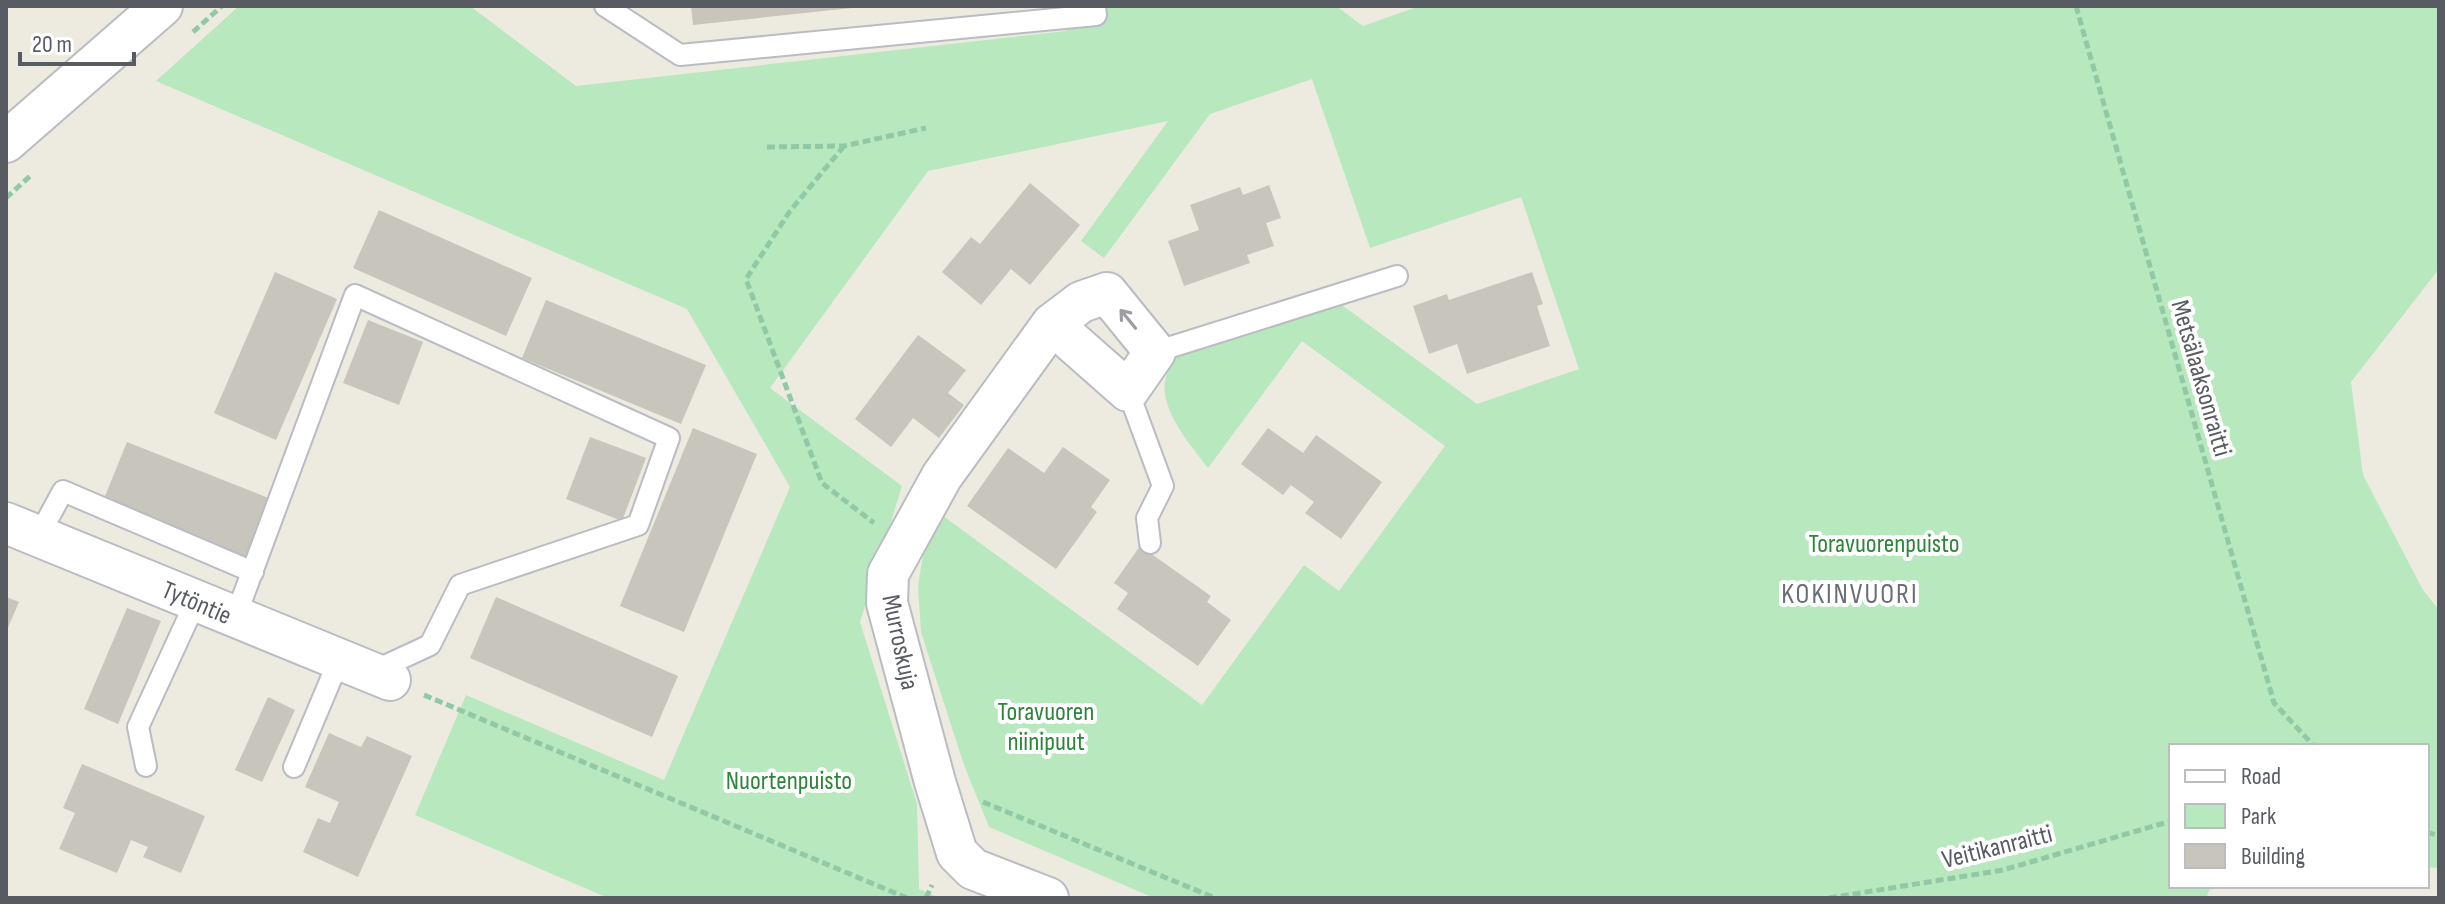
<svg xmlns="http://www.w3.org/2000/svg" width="2445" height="904" font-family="'Sofia Sans Condensed',sans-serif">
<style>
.green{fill:#b8e8bd}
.building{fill:#c8c5bc}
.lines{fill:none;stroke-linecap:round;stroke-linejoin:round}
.service-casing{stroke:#babcc3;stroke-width:24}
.minor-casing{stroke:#babcc3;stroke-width:44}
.path{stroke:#91c9a6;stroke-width:5;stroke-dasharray:8 4;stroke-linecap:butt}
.service{stroke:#fff;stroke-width:20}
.minor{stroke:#fff;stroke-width:40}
.oneway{stroke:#9b9da1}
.labels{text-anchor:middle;stroke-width:8;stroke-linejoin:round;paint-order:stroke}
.street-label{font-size:26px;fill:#585b62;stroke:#fff}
.park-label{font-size:26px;fill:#2d8539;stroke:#fff}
.neighbourhood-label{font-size:28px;letter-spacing:2px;fill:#696d74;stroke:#fff}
</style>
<rect width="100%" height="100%" fill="#edebdf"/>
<!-- green -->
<path class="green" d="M239,6H470L576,86L1066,31L1085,6H1336L1363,26L1420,6H2439V269L2351,382L2363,475L2423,590L2439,610V868L2427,867V746H2171V886H2211L2206,898H1154L989,827L964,765L921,632L918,586L924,549L939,513L1202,705L1304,565L1339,591L1445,446L1302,341L1208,468C1191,446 1157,407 1166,377C1168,369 1175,361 1179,354L1335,300L1477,404L1579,369L1521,197L1370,248L1312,79L1210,114L1104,258L1081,241L1168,121L928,171L770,388L902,486L860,622L917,804L919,889L939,898H608L415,815L466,695L664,780L790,487L687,309L156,81Z"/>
<!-- building -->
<g class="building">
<polygon points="691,6 852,6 852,8 693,25"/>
<polygon points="1030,183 1080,225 1030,285 1011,269 981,305 942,272 971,237 980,244"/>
<polygon points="1269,185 1281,218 1266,223 1274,246 1247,255 1250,263 1184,286 1168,241 1199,230 1190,205 1240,187 1243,195"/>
<polygon points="379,210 532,278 506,336 353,268"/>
<polygon points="275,272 337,299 276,440 214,413"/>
<polygon points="1532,272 1543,304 1537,306 1550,346 1467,374 1457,344 1429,354 1413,306 1447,294 1449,300"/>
<polygon points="546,300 706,365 681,424 522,358"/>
<polygon points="368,320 423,342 399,405 343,383"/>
<polygon points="918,335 966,370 948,393 964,405 939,438 913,418 891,447 855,419"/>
<polygon points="693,428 757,454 684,632 620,606"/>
<polygon points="1268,428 1303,453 1316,435 1382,482 1341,539 1305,513 1314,502 1291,485 1283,495 1241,464"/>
<polygon points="590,437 646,458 622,521 566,499"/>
<polygon points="127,442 271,499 247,559 103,501"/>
<polygon points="1063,447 1110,480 1091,507 1097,512 1056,569 967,506 1008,448 1044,473"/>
<polygon points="1140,546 1211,596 1207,602 1231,620 1198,666 1117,609 1128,593 1114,583"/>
<polygon points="6,597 19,602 6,632"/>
<polygon points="496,597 678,676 652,737 470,658"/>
<polygon points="127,608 161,621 118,724 84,709"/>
<polygon points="268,697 295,710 262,782 235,770"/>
<polygon points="329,733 361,747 367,736 412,756 358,877 303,852 318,818 330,823 339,802 305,787"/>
<polygon points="82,764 205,816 181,873 143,857 148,847 131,840 117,873 59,849 75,813 63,808"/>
</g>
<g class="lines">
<defs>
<g id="service">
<polyline points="605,6 680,55 1096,15 1095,6"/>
<polyline points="1155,352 1397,276"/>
<polyline points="1128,391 1163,486 1147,518 1150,543"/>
<polyline points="38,537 63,491 253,572"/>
<polyline points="235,618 355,295 669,438 638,525 460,585 430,645 374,671"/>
<polyline points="146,766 138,727 196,601"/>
<polyline points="294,767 339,660"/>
</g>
<g id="minor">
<polyline points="6,142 162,6"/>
<polyline points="6,523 390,680"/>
<polyline points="1048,898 973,869 957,853 935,782 887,603 888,574 942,476 1052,324 1081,302 1107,293 1155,352 1128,391 1052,324"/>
</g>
</defs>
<!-- service casing -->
<use href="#service" class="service-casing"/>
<!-- minor casing -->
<use href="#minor" class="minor-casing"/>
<!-- path -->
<g class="path">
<polyline points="2076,6 2274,703 2314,746"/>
<polyline points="193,32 222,6"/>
<polyline points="844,146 790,211 746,279 822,483 874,523"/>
<polyline points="767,147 844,146 926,128"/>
<polyline points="6,198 30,176"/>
<polyline points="424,695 907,898"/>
<polyline points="983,802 1215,898"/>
<polyline points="2427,832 2439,836"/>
<polyline points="926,898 932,885"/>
<polyline points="1829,898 2003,870 2171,821"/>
</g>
<!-- service -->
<use href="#service" class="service"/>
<!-- minor -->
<use href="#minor" class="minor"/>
</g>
<!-- one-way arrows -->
<defs><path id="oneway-shaft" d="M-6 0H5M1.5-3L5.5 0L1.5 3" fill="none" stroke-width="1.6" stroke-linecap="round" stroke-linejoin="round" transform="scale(2)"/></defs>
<use class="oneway" href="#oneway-shaft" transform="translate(1128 319) rotate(-129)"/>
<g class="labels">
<!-- street labels -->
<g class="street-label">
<text transform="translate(2202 378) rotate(74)" y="9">Metsälaaksonraitti</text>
<text transform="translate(197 602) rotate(23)" y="9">Tytöntie</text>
<text transform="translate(901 642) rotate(78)" y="9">Murroskuja</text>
<text transform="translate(1997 846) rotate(-14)" y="9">Veitikanraitti</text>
</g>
<!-- park labels -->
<g class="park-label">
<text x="1884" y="552">Toravuorenpuisto</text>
<text x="1046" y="720">Toravuoren<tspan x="1046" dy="30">niinipuut</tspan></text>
<text x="789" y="789">Nuortenpuisto</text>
</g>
<!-- neighbourhood labels -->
<g class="neighbourhood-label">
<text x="1850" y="603">KOKINVUORI</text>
</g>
</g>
<!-- border -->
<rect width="2445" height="904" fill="none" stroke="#585b62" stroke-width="16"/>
<!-- legend -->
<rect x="2169" y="744" width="260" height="144" fill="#ffffff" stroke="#bcbdc0" stroke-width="2"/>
<rect x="2185" y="770" width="40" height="12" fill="#ffffff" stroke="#bcbdc0" stroke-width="2"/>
<text x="2241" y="784" font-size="24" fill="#585b62">Road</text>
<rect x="2185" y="804" width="40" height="24" fill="#b8e8bd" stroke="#bcbdc0" stroke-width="2"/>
<text x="2241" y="824" font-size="24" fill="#585b62">Park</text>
<rect x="2185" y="844" width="40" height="24" fill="#c8c5bc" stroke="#bcbdc0" stroke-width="2"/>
<text x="2241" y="864" font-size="24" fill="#585b62">Building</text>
<!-- scale -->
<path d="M20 52v12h114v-12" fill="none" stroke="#585b62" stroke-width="4"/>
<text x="32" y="52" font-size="24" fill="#585b62" stroke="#ffffff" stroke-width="6" paint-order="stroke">20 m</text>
</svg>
